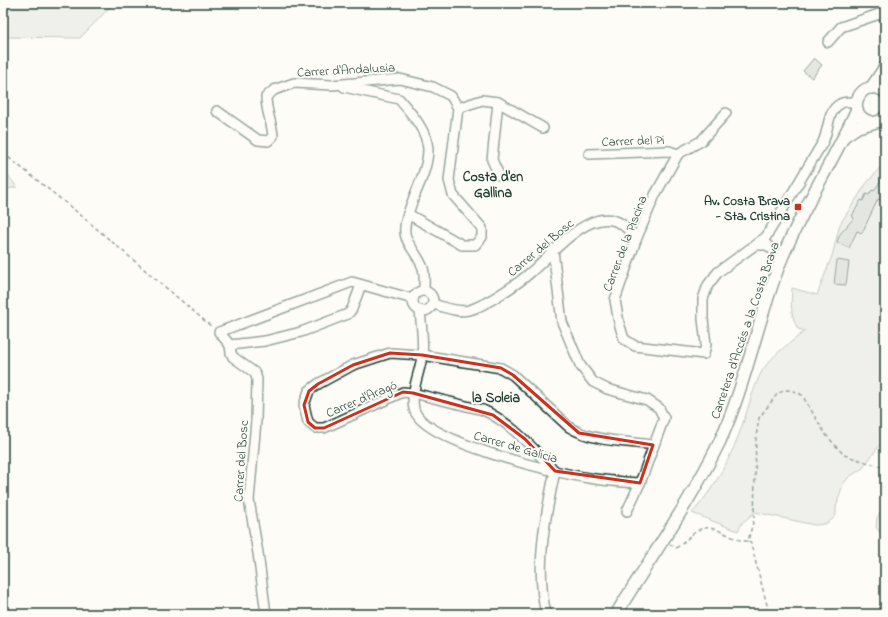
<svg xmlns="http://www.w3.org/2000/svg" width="888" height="617" font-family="'Indie Flower',sans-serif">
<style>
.green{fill:#dde0db;stroke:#7e8e88}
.building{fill:#c6cdc7;stroke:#1f3d34}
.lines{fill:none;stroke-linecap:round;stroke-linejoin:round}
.minor-casing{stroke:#1f3d34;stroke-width:12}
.major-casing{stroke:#1f3d34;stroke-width:14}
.path{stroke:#1f3d34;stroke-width:1.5;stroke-dasharray:4 3;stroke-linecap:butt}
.minor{stroke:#fdfcf7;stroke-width:9}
.major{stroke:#fdfcf7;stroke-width:11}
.marked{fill:none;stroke:#c8321e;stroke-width:3;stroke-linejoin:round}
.poi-dot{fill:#c8321e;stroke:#fdfcf7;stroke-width:1.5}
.labels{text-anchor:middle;stroke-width:4;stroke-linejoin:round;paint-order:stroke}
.street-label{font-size:13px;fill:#1f3d34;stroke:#fdfcf7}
.poi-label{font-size:13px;font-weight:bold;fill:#1f3d34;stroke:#fdfcf7;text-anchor:end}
.neighbourhood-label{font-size:14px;font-weight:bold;fill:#1f3d34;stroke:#fdfcf7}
</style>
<rect width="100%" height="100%" fill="#fdfcf7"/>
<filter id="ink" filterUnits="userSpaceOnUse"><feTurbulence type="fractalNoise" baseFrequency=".025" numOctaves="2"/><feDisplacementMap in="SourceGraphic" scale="8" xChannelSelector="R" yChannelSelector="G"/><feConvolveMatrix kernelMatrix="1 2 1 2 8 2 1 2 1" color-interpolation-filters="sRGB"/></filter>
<g filter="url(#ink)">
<!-- green -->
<g class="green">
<polygon points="3,3 114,3 80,38 3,37"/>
<path d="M885,162V438L863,468L849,477L843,484L836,507V515C830,523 824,525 814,525L755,512L742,523L738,531L692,513C715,488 732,456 743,423C749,406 753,388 762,371C772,355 790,343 805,331L798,329C790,315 791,304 792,288L817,295L832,256L840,224L866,184Z"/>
<polygon points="3,169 17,187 3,190"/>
<polygon points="885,504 885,534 881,534 876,527 877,518"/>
</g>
<!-- building -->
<g class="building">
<polygon points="814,58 822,65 812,78 803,71"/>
<polygon points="885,174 885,193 880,200 878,199 862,233 857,231 849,248 837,242 840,234 854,218 852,216 861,200 863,201 866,194 869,195 872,190 874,191"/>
<polygon points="837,260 849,262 846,285 834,284"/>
</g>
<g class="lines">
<defs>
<g id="minor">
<polyline points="828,42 841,27 885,12"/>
<path d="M344,87L399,99C410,112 427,130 428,149C428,171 414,193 408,214"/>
<polyline points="498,102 492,160 499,175"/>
<polyline points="458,108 482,100 498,102 543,128"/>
<path d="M217,111L258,140L268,141L273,136C272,122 266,112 266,97L274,90L294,83L332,85L400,79L433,87L451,96L458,108L449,180L453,195L482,228V237L475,245H462L408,214C398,242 414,245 423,268C425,275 424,284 424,290"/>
<path d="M726,113L701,141L678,154L655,195L636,240L615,300L619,323L624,339L635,346L704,354L706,344L703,319V299L708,285L718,272L766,237L823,142C829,130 827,111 840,104C844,101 852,102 856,102"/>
<polyline points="589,154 669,151 678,154"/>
<polyline points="757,245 767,245 774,251 780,262"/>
<polyline points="553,251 562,322 580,365 593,382 607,389 647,400 659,408 664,418 640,483 627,511"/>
<polyline points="361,285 352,309 348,314 301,332 265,341 230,345 219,332 352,282 413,299"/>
<circle cx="423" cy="301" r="10"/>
<path d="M433,304C444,307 458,313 469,310C485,306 519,283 531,272C559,248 604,188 636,240"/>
<path d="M420,310C421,325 424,341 422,356C420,373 410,392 414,409C422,442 557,473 589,478C606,481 623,482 640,483"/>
<polyline points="230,345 231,353 233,357 255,373 257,379 256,421 249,500 258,553 266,614"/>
<path d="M546,614C535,566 545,518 555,471C533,449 512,423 483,410L413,393L403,392L324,428H315L308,422L304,405L309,391L318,384L353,365L390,353L422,355L501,368L513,375L569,427C593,442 626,441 653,445"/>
</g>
<g id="major">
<polyline points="871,88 885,67"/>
<path d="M871,122C842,115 861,74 885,92"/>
<polyline points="846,135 858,127 880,121 885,117"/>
<path d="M616,614C651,557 691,501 720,441C746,384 757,322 780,263C801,210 833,162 857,109"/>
</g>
</defs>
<!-- minor casing -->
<use href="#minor" class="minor-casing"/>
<!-- major casing -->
<use href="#major" class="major-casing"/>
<!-- path -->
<g class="path">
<polyline points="3,153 77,212 212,327"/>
<polyline points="749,541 751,544 767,605 766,614"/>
<path d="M670,544L676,548C685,543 691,533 701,529C716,523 733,542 748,541L754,519L756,437L759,418L778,393L787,390L794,391L802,395L826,435L844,455L885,468"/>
</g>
<!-- minor -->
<use href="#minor" class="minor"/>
<!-- major -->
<use href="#major" class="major"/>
</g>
</g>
<!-- marked area -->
<path d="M0 0H888V617H0ZM390,353L422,355L501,368L513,375L579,433L653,445L640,483L555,471L525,439L493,415L413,393L403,392L324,428H315L308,422L304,405L309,391L318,384L353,365Z" fill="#fdfcf7" fill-opacity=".55" fill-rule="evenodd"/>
<path class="marked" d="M390,353L422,355L501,368L513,375L579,433L653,445L640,483L555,471L525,439L493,415L413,393L403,392L324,428H315L308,422L304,405L309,391L318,384L353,365Z"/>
<!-- markers -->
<rect class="poi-dot" x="794" y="203" width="8" height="8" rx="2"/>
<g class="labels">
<!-- street labels -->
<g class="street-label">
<text transform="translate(346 69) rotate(-3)" y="5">Carrer d'Andalusia</text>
<text transform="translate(633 140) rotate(-2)" y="5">Carrer del Pi</text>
<text transform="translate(624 243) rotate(-69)" y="5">Carrer de la Piscina</text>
<text transform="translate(540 247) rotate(-40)" y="5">Carrer del Bosc</text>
<text transform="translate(744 330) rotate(-71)" y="5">Carretera d'Accés a la Costa Brava</text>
<text transform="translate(361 398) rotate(-23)" y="5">Carrer d'Aragó</text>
<text transform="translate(516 446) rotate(16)" y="5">Carrer de Galícia</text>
<text transform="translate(240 461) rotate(-86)" y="5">Carrer del Bosc</text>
</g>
<!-- poi labels -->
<g class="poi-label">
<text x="790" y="205">Av. Costa Brava<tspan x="790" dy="15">- Sta. Cristina</tspan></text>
</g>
<!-- neighbourhood labels -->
<g class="neighbourhood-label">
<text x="493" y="181">Costa d'en<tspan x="493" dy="16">Gallina</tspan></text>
<text x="496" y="402">la Soleia</text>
</g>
</g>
<!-- margin -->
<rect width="888" height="617" fill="none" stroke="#fdfcf7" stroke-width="16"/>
<rect x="8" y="8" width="872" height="601" fill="none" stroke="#1f3d34" stroke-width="1.5" filter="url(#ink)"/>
</svg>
